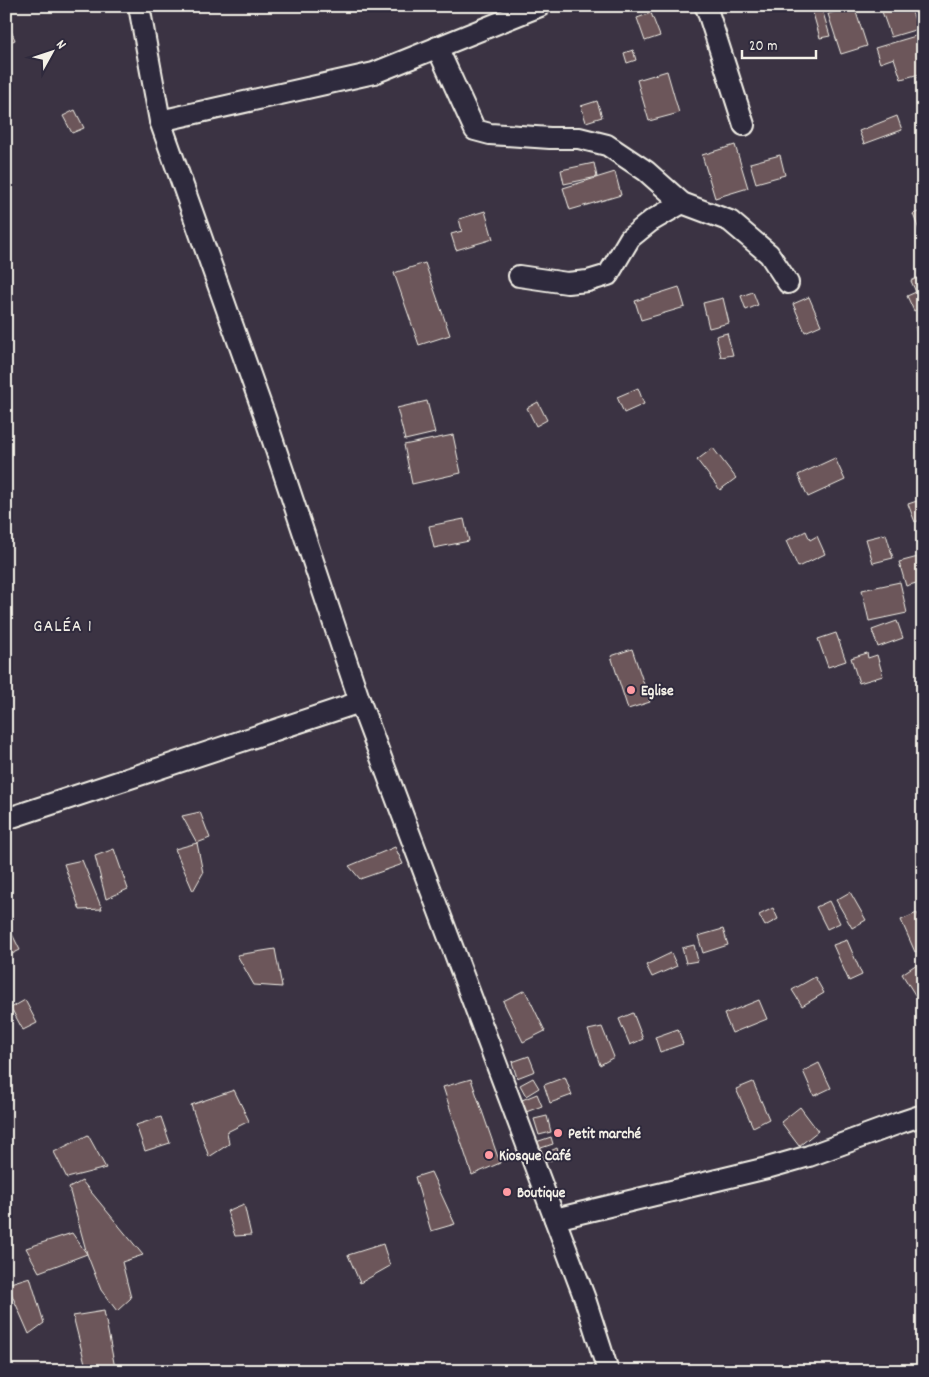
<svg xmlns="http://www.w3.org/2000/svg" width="929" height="1377" font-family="Dekko,sans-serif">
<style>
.building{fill:#6c575a;stroke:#f4f1e8}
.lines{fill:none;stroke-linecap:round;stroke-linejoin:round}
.minor-casing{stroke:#f4f1e8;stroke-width:24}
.minor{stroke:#2f2a3d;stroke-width:20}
.poi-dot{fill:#ff9aa2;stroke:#2f2a3d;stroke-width:2}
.labels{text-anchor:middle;stroke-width:4;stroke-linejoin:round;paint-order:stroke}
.poi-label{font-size:15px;font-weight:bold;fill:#f4f1e8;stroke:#2f2a3d;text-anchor:start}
.quarter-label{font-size:18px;letter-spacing:1px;fill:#f4f1e8;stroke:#2f2a3d}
</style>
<rect width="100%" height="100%" fill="#3b3343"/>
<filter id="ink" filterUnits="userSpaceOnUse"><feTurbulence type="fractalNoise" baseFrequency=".02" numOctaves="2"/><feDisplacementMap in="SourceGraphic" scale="10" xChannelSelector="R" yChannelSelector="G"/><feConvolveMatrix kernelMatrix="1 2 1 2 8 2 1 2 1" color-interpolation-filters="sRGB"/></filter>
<g filter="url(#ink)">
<!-- building -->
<g class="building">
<polygon points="811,6 821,6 830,36 820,38"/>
<polygon points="854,6 867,46 841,54 828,14"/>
<polygon points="880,6 910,6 918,29 891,37"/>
<polygon points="651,13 660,36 645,41 637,18"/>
<polygon points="6,19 15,40 6,44"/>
<polygon points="919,35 923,47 923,73 901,79 894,58 880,63 875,48"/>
<polygon points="633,50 636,60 627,63 624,53"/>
<polygon points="667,71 679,113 649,121 637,80"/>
<polygon points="923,75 923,97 916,78"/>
<polygon points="597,101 602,117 586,122 581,106"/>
<polygon points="75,110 84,128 72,133 63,116"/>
<polygon points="897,116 902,130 864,144 859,131"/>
<polygon points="735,145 748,188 715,198 702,155"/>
<polygon points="780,155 785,175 756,183 750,163"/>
<polygon points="594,163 597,177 564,184 561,170"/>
<polygon points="615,172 621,195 570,210 563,188"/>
<polygon points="923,210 923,240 913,214"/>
<polygon points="485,211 493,239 456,250 451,234 462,231 459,219"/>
<polygon points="425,263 450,335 419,345 394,273"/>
<polygon points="923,275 923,307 914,311 907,296 916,292 911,281"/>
<polygon points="679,287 685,307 641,320 635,301"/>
<polygon points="753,292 758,305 746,310 741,296"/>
<polygon points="809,297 821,325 805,332 793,304"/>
<polygon points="723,298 729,323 709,328 703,303"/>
<polygon points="923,325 923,342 920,343 915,327"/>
<polygon points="727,333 733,355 721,357 716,336"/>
<polygon points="638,388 644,404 624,413 617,397"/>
<polygon points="427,401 435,433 405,440 397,408"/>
<polygon points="538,402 547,420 536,426 527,408"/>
<polygon points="453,435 461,473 412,484 404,445"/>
<polygon points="713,448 736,478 720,490 697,460"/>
<polygon points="835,458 845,480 808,497 798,475"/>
<polygon points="923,499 923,519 915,522 908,504"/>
<polygon points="464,519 469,541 434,548 429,526"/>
<polygon points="806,531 810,540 817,536 825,554 798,567 786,541"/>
<polygon points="886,534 893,558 873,563 866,539"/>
<polygon points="918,557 923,574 923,581 906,586 899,562"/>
<polygon points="900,582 907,613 869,621 862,590"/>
<polygon points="897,621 903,638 878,647 872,630"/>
<polygon points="836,633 846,661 828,667 818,639"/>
<polygon points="632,649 650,702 628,709 611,656"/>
<polygon points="867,653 868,658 877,655 883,676 859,683 851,658"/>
<polygon points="200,812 210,838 197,843 182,816"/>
<polygon points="197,843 203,873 193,891 175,849"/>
<polygon points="395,847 403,864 360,879 349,866"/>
<polygon points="114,849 128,889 106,899 95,856"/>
<polygon points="82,860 102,909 80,910 64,864"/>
<polygon points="850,892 866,920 852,928 836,900"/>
<polygon points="829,901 840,923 827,929 816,907"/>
<polygon points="773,908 778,919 765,926 759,915"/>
<polygon points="917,913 923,927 923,948 915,952 901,920"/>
<polygon points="723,929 728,945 703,953 698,936"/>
<polygon points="12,934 20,950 6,957 6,937"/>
<polygon points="847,940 862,975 849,981 833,945"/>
<polygon points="694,945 698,961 686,963 682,948"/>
<polygon points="275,949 282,987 254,985 237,955"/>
<polygon points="671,953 677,966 652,977 646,965"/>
<polygon points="917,964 923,973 923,994 917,998 902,974"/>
<polygon points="815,977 824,993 802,1006 792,990"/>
<polygon points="525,990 545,1031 523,1042 503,1001"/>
<polygon points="25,1000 37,1023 23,1030 11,1008"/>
<polygon points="759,1000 767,1019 732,1033 724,1014"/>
<polygon points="633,1013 643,1039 630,1045 619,1019"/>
<polygon points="602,1027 614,1057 600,1065 588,1030"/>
<polygon points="678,1029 683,1044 660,1052 655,1037"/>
<polygon points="529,1056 535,1071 517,1078 512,1062"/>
<polygon points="819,1063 831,1088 814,1096 803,1071"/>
<polygon points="565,1077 572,1095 550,1103 544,1085"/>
<polygon points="533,1078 539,1088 526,1096 520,1085"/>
<polygon points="471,1079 500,1163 472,1175 443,1087"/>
<polygon points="753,1082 769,1119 753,1127 736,1089"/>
<polygon points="234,1090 249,1121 227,1132 229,1144 209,1157 191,1105"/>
<polygon points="537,1094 542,1106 526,1112 522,1100"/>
<polygon points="800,1107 818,1131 799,1146 781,1122"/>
<polygon points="547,1116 551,1132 539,1135 534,1119"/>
<polygon points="161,1117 170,1143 145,1151 136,1125"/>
<polygon points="88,1135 106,1168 67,1178 54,1152"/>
<polygon points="551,1137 553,1144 538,1149 536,1142"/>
<polygon points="557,1148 560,1156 547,1162 544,1154"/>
<polygon points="431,1172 455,1224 431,1231 415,1177"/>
<polygon points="82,1181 143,1255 122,1262 131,1298 117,1311 101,1290 87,1254 69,1188"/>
<polygon points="244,1204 251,1235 235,1236 227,1211"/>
<polygon points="72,1233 87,1254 39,1272 26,1248"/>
<polygon points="383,1244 390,1266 360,1283 348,1255"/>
<polygon points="30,1277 44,1323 29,1334 7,1284"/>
<polygon points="104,1311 115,1368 107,1371 87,1371 73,1316"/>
</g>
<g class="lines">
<defs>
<g id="minor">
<polyline points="139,6 160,121 264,414 360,702 585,1299 608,1371"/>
<polyline points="705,6 707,9 744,125"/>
<polyline points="437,47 475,130 490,134 550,138 579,138 607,145 646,171 682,203 730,221 769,254 788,283"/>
<polyline points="160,121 374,73 540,6"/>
<polyline points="519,276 567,283 588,281 608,275 630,238 651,221 682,203"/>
<polyline points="6,819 360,702"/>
<polyline points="555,1219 767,1168 809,1156 902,1122 923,1115"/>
</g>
</defs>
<!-- minor casing -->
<use href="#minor" class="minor-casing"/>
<!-- minor -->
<use href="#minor" class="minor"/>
</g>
</g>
<!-- markers -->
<g class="poi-dot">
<circle cx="631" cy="690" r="5"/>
<circle cx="558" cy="1133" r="5"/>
<circle cx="489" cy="1155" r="5"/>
<circle cx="507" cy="1192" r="5"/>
</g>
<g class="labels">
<!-- poi labels -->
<g class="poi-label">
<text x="641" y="695">Eglise</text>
<text x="568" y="1138">Petit marché</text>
<text x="499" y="1160">Kiosque Café</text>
<text x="517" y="1197">Boutique</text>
</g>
<!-- quarter labels -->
<g class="quarter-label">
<text x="63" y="631">GALÉA 1</text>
</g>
</g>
<!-- margin -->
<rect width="929" height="1377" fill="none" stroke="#2f2a3d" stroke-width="25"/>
<rect x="12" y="12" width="904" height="1352" fill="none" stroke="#f4f1e8" stroke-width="2" filter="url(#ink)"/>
<!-- north arrow -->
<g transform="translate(52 52) rotate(50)" stroke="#2f2a3d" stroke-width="4" paint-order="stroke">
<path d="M0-4L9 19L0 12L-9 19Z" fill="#f4f1e8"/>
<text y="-8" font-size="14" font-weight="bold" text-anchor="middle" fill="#f4f1e8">N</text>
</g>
<!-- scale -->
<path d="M742 50v8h74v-8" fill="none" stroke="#f4f1e8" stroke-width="2.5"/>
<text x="749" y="50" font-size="15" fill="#f4f1e8" stroke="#2f2a3d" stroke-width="4" paint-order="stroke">20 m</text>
</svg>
